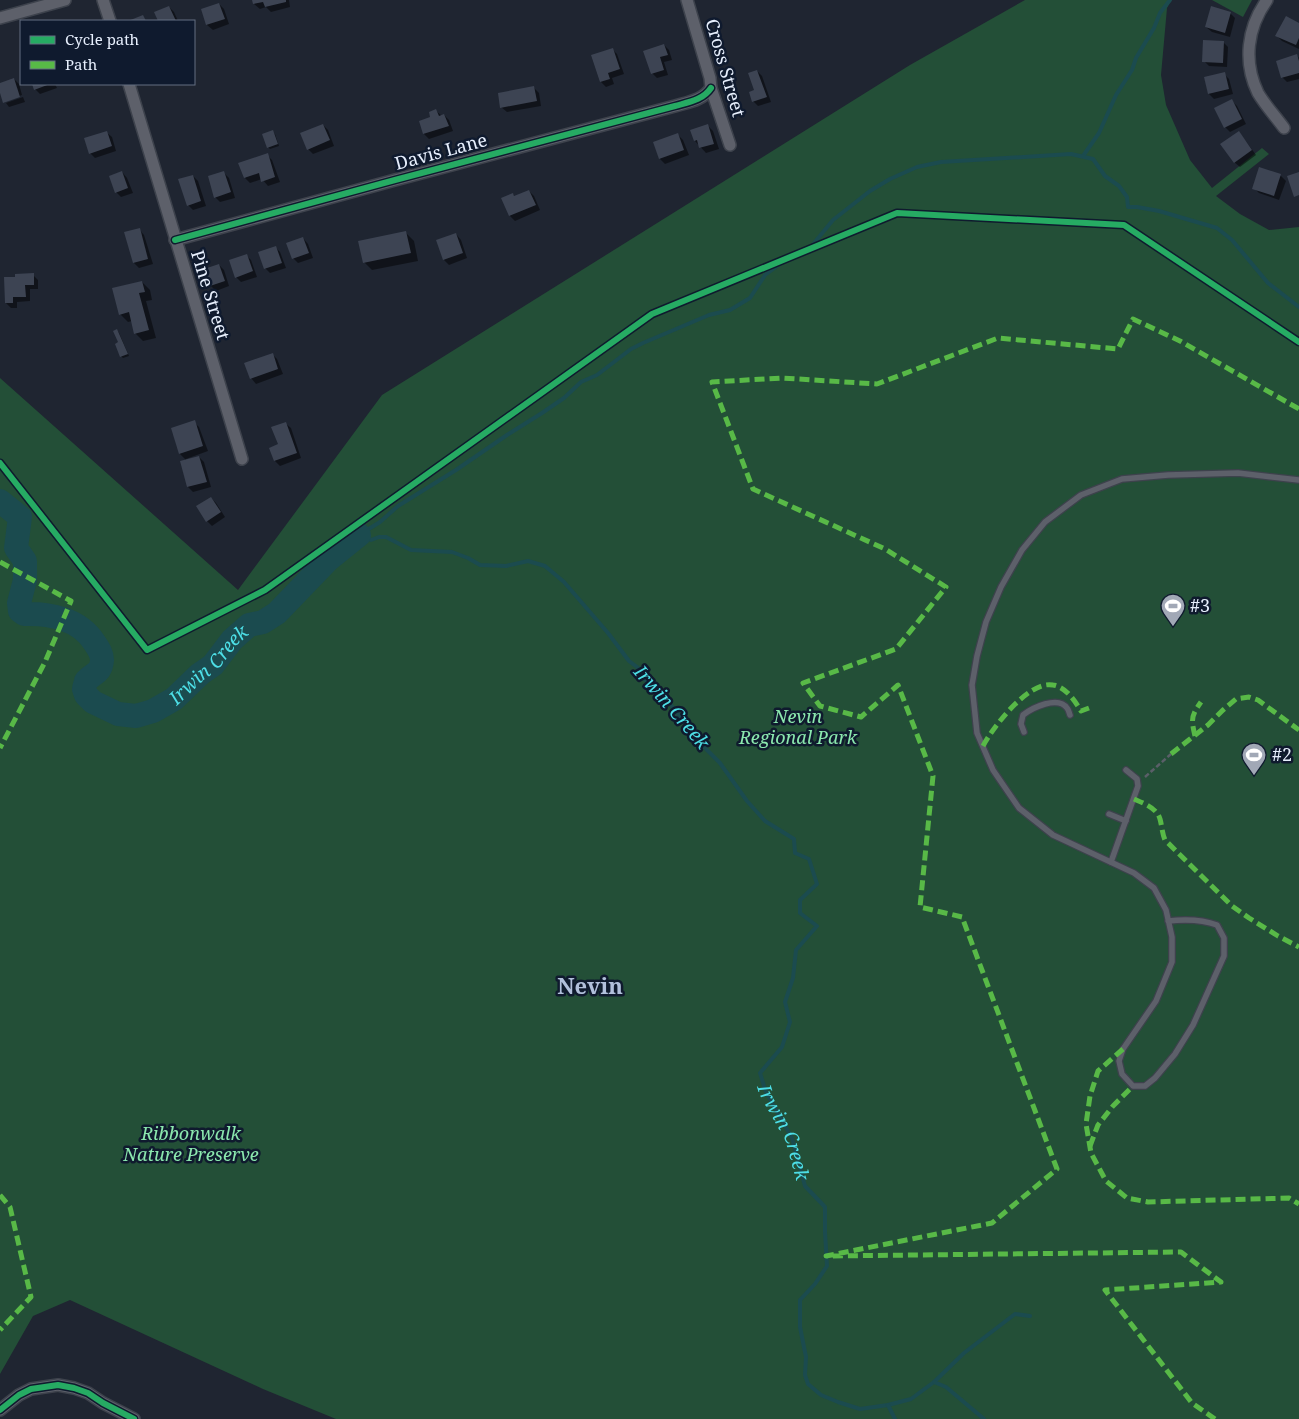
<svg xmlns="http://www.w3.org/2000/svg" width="1299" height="1419" font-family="'Noto Serif',serif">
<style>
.green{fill:#234f37}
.shadow{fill:#0007}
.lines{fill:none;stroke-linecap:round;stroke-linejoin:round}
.stream{stroke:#1b4b4f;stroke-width:4}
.river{stroke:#1b4b4f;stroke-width:24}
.building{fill:#3d4453}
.lane-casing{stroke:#3d424c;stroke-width:8}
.street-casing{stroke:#3d424c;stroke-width:14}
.path{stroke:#5a5f68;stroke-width:2.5;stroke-dasharray:5 2.5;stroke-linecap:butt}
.lane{stroke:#5d606a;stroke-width:5.5}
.street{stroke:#5d606a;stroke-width:11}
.quiet{stroke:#58b947;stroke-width:5;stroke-dasharray:10 5;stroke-linecap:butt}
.cycleway-casing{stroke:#0f1a2e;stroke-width:9}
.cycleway{stroke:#26ab63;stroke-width:6}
.labels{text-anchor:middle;stroke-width:5;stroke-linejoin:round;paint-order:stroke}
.street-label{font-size:18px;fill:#e7effd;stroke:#0f1a2e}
.poi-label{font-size:18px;fill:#e7effd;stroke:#0f1a2e;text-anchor:start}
.park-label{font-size:18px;font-style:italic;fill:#8be8ae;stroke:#0f1a2e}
.water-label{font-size:19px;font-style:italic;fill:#4ddee6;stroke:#0f1a2e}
.district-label{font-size:22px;font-weight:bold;fill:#b1c0db;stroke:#0f1a2e}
</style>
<rect width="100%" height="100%" fill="#1f2531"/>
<!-- green -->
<g class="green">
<polygon points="1025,0 1171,0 1167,8 1161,75 1166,105 1190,160 1212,188 1262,148 1269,154 1216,196 1240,214 1269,230 1299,227 1299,1419 336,1419 263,1389 70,1300 33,1316 0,1374 0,378 238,590 382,395 910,65"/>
<polygon points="1212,0 1252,0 1243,17"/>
</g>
<!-- shadow -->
<g class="shadow">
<polygon points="254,0 289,0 290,7 271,12 266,7 260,9 254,4"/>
<polygon points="219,4 224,9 229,24 213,30 207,25 203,10"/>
<polygon points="169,7 174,12 178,21 159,21 155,13"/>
<polygon points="1230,13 1235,18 1230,37 1212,32 1206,27"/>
<polygon points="1299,24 1299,49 1282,41 1277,36"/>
<polygon points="1223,42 1228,47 1227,67 1209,66 1204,61"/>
<polygon points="664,45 669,50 672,60 664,62 668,75 657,78 652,73"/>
<polygon points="612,49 617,54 624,74 612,78 614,84 606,87 601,82"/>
<polygon points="1297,56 1299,58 1299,79 1287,82 1282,77"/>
<polygon points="757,71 762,76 771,102 758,106 753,101"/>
<polygon points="1224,74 1229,79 1233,94 1214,99 1209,94 1205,78"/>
<polygon points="14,79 19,84 22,95 5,101 5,103 0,90 0,84"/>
<polygon points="33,84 55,84 57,88 40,94 35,89"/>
<polygon points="534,88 539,93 541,106 507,112 501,107"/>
<polygon points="23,97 25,102 9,107 6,103"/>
<polygon points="1232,101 1237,106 1246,124 1230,132 1225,127"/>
<polygon points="436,111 442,116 444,115 449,120 453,131 429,139 424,134 420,122 432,118"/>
<polygon points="323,125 328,130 334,146 313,154 308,149"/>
<polygon points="708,126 713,131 719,149 706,153 695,141"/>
<polygon points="106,132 112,137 116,151 95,158 90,153"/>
<polygon points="272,132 275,134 279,146 270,149 268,147"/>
<polygon points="1239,132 1256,155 1240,167 1234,162"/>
<polygon points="678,135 683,140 689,155 665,164 660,159 655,143"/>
<polygon points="267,155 272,160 280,182 268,186 262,179 250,183 245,178"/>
<polygon points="1260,169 1281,176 1286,181 1279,200 1259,193 1254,188"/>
<polygon points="122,172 127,178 133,193 121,197 116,192"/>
<polygon points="224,173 229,178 235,198 220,202 215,197"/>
<polygon points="193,176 198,181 206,206 193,210 188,205"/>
<polygon points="529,191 534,196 540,210 515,221 510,216 513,194 515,197"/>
<polygon points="139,229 144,235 153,264 139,268 134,263"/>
<polygon points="406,233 414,241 418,261 372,270 364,262"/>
<polygon points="456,234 461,240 467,258 449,265 444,260"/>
<polygon points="303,238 308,244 313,258 298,263 293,258"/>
<polygon points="275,247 280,252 286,268 270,273 265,268"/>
<polygon points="246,255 251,260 257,277 241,282 236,277"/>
<polygon points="219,265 224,270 229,286 216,291 211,286"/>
<polygon points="33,275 38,280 38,289 30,289 30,301 17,302 17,308 11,308 6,303"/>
<polygon points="142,282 150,290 152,300 146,301 156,338 143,341 135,333 132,321 128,322 120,314"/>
<polygon points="117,330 119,333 129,356 123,358 121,356"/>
<polygon points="272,354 277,359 283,374 256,384 251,378"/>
<polygon points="194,422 199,427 208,451 186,459 186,460 180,454 172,429"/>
<polygon points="285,423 291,428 301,458 280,466 275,461 270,448 279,445"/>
<polygon points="199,457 204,462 211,487 193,492 188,487"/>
<polygon points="211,498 216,503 225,517 212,526 207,521"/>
</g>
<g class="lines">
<!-- stream -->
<g class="stream">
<polyline points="1083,156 1099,133 1116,95 1132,70 1136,58 1154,28 1160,13 1170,0"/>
<path id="s1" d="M359,535L371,540L379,537H386L411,550L452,552L468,558L480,565L506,566L528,561L545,566L564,582L608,633L629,661L641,670L645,680L656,687L664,696L700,743L720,763L747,801L765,821L794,839L795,853L809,859L817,884L800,900V913L817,926L796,950L793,978L785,1002L790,1022L782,1047L760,1073L766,1092L792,1138L805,1186L825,1207V1232L827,1266L815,1284L800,1300V1327L806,1357L805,1375L808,1384L821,1395L838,1402L860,1409L888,1405L911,1399L934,1382L964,1353L1015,1314L1030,1316"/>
<polyline points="359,535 380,522 398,506 456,470 507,435 542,413 564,398 581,382 597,375 631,349 643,343 709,315 730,310 750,298 765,275 788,258 810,248 833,220 870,191 890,179 917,167 941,162 1071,154 1093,159 1105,176 1119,186 1127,197 1128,207 1137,207 1159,211 1217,228 1232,240 1268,283 1299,307"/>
<polyline points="934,1382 946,1387 984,1419"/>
<polyline points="888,1405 895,1419"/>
</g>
<!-- river -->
<path class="river" id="s2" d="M0,501L20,517L16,548L25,561V580L19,603L20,611L24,614C50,613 79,619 94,642C98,648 102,653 102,660C101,674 93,673 86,681C86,682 84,687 84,689L86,695L93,702L118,714L136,716L153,711L174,699L200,674L213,665L232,640L249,625L263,622L277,613L328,560L359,535"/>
</g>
<!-- building -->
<g class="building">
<polygon points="252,0 286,0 286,2 265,7 263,2 253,4"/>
<polygon points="219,3 225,19 206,25 201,9"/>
<polygon points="169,6 176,21 158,21 154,12"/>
<polygon points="1211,6 1231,12 1225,33 1205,27"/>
<polygon points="143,15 146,21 128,21"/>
<polygon points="1286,16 1299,23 1299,38 1296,45 1275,36"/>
<polygon points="1203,40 1224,41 1223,63 1202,62"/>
<polygon points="664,44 668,55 660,57 664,70 651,74 643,51"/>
<polygon points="613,48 620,69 608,73 610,79 600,82 591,55"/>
<polygon points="1297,54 1299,61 1299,73 1281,78 1276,61"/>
<polygon points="757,70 767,97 752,102 749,92 754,90 748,73"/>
<polygon points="1225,72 1229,89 1208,94 1204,77"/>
<polygon points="14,78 20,97 3,103 0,93 0,83"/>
<polygon points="32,84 50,84 34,90"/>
<polygon points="534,86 537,101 500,108 498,93"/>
<polygon points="1232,99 1242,119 1224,128 1214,108"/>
<polygon points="436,109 439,116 444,114 449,126 423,134 419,121 430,117 429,112"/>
<polygon points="323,124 330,140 307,150 300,133"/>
<polygon points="708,124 714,144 699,148 697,140 694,141 690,130"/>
<polygon points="273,130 278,144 267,148 262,134"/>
<polygon points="107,131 112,146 89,154 84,138"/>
<polygon points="1239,131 1252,150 1234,163 1220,144"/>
<polygon points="678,133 684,150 659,159 653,142"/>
<polygon points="268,153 275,177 261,182 259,173 244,178 238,163"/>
<polygon points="1259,167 1281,174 1274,196 1252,189"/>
<polygon points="122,171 128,188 115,193 109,176"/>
<polygon points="224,171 231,192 214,198 208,176"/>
<polygon points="1299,172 1299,195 1294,197 1287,176"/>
<polygon points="193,175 201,201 187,206 178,179"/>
<polygon points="529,190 536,205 509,216 501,198 513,193 514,196"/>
<polygon points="140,228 148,259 133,263 124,232"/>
<polygon points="406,231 411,253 363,263 358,241"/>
<polygon points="456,233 463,253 443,260 436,240"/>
<polygon points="303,237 309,253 292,259 286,243"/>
<polygon points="276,246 282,263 264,269 258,252"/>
<polygon points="247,254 253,271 235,278 229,260"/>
<polygon points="219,264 225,281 210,286 204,269"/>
<polygon points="34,273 34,285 25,285 26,297 13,297 13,303 5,303 4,277 15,277 15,274"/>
<polygon points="142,281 145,292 139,293 149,330 134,334 129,312 119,315 112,288"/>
<polygon points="117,329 128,354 120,357 115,344 118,342 113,331"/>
<polygon points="273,353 278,369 250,379 244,363"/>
<polygon points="195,420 203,446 179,454 171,428"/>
<polygon points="286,422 297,453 274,461 269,448 278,444 271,427"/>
<polygon points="199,456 207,482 187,487 180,461"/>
<polygon points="211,497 221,512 206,522 196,506"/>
</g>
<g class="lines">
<defs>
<g id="lane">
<path d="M1024,732L1021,724L1023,715C1032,708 1058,695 1067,708C1069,710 1069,713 1070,715"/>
<polyline points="1109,814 1126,821"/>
<polyline points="1111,862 1138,786 1137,779 1126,770"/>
<path d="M1168,921C1186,919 1201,919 1217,925L1224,938V956L1193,1025L1175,1054L1155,1078L1145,1086H1133L1122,1074L1119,1061L1123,1049L1156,1001L1172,962V937L1166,910L1154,888L1134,873L1053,835L1019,808L993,770L977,733L972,685L977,656L986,622L1001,587L1022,550L1045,522L1081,495L1122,479L1168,475L1238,473L1299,480"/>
</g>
<g id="street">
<polyline points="103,0 110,21"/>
<polyline points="687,0 710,78 711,88 730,145"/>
<path d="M1267,0C1247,28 1243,62 1258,93C1265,105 1276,117 1284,128"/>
<polyline points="0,18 65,0"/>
<polyline points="129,84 242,459"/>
<path d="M175,240L395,180L675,106C689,102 703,100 711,88"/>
<polyline points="0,1410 19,1395 31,1389 58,1385 74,1388 88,1393 103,1403 134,1419"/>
</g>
</defs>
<!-- lane casing -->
<use href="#lane" class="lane-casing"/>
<!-- street casing -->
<use href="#street" class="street-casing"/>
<!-- path -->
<polyline class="path" points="1145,777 1171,754"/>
<!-- lane -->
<use href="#lane" class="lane"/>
<!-- street -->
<use href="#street" class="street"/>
<!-- quiet -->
<g class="quiet">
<polyline points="0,562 71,601 45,662 0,748"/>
<path d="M1195,736C1191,719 1191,716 1201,702"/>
<path d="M983,746C993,727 1029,680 1053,685C1066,687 1075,701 1081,711L1089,708"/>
<polyline points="1171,754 1208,725 1223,710 1236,699 1249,697 1258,700 1299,730"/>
<path d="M1134,799C1143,803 1157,808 1160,819C1162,826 1162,833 1165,840L1232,906L1249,918L1278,936L1299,947"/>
<polyline points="1123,1049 1098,1071 1090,1096 1086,1124 1091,1153 1106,1181 1127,1198 1148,1202 1289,1198 1299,1204"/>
<polyline points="1090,1146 1098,1125 1113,1106 1133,1086"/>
<polyline points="0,1195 10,1207 31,1297 0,1330"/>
<polyline points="1215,1419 1192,1403 1105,1290 1221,1282 1181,1252 826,1256 992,1223 1057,1169 962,917 920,907 933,776 898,685 861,717 820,706 803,683 896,649 946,587 885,549 753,489 712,382 782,378 877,384 998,338 1118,349 1133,319 1180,341 1299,409"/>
</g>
<defs>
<g id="cycleway">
<path d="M175,240L395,180L675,106C689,102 703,100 711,88"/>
<polyline points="0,463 147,650 265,590 652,314 897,213 1124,225 1299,342"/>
<polyline points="0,1410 19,1395 31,1389 58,1385 74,1388 88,1393 103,1403 134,1419"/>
</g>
</defs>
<!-- cycleway casing -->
<use href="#cycleway" class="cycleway-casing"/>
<!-- cycleway -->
<use href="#cycleway" class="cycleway"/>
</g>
<!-- icons -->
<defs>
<symbol id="stadium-pin" viewBox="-11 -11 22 30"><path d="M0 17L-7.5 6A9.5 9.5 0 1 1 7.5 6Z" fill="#a1a8b6" stroke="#0f1a2e"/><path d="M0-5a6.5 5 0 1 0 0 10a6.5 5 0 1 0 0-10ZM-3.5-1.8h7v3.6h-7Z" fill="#fff"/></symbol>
</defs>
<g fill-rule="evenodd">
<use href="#stadium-pin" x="1159" y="592" width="28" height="38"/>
<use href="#stadium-pin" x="1240" y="741" width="28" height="38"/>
</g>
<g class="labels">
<!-- street labels -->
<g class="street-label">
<text transform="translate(725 68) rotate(74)" y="6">Cross Street</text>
<text transform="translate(441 152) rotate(-15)" y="6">Davis Lane</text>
<text transform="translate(210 295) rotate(73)" y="6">Pine Street</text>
</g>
<!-- poi labels -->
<g class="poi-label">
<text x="1190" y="612">#3</text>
<text x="1272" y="761">#2</text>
</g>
<!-- park labels -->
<g class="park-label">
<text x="798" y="723">Nevin<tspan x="798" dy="21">Regional Park</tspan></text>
<text x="191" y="1140">Ribbonwalk<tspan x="191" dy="21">Nature Preserve</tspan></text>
</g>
<!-- water labels -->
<g class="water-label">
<text dy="7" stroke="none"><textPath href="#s2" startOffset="416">Irwin Creek</textPath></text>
<text transform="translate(672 707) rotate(49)" y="7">Irwin Creek</text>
<text dy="7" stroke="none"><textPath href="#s1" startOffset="912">Irwin Creek</textPath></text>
</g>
<!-- district labels -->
<g class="district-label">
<text x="590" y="994">Nevin</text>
</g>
</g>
<!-- legend -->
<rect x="20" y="20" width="175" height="65" fill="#0f1a2e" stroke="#656f81"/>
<rect x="30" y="36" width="25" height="8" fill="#26ab63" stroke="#656f81"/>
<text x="65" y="45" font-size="15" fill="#e7effd">Cycle path</text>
<rect x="30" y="61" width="25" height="8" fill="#58b947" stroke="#656f81"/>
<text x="65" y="70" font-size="15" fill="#e7effd">Path</text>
</svg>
